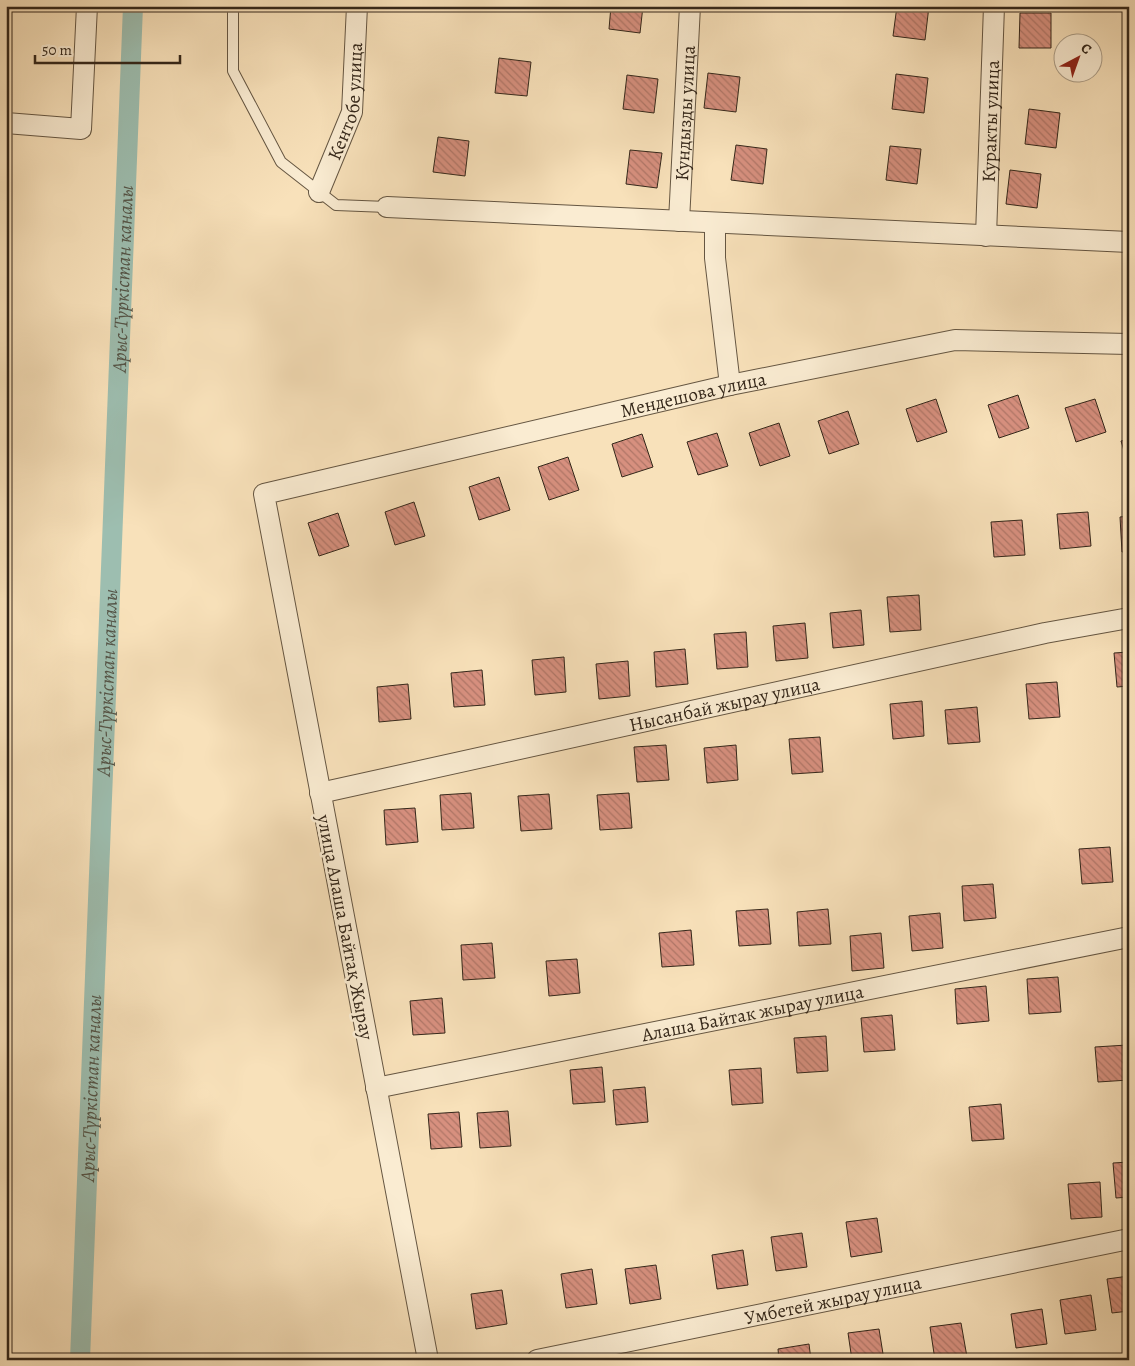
<svg xmlns="http://www.w3.org/2000/svg" width="1135" height="1366" font-family="Alegreya,serif">
<style>
.lines{fill:none;stroke-linecap:round;stroke-linejoin:round}
.canal{stroke:#9dbeb0;stroke-width:20}
.building{fill:url(#building-back-hatch);stroke:#34271a}
.lane-casing{stroke:#655642;stroke-width:12}
.street-casing{stroke:#655642;stroke-width:22}
.lane{stroke:#faecd2;stroke-width:10}
.street{stroke:#faecd2;stroke-width:20}
.labels{text-anchor:middle;stroke-width:5;stroke-linejoin:round;paint-order:stroke}
.street-label{font-size:19px;fill:#34271a;stroke:#faecd2}
.water-label{font-size:20px;font-style:italic;fill:#545447;stroke:#faecd2}
</style>
<defs>
<pattern id="building-back-hatch" width="6" height="6" patternUnits="userSpaceOnUse" patternTransform="scale(1.25)"><rect width="6" height="6" fill="#d7907f"/><path d="M-1 5l2 2M0 0l6 6M5-1l2 2" fill="none" stroke="#af7667"/></pattern>
</defs>
<rect width="100%" height="100%" fill="#f8e1ba"/>
<filter id="stains"><feTurbulence type="fractalNoise" baseFrequency=".004" numOctaves="4"/><feColorMatrix values="0 0 0 0 .2 0 0 0 0 .09 0 0 0 0 .02 0 0 0 .5 -.17"/></filter>
<radialGradient id="worn" r=".72"><stop offset=".6" stop-color="#630" stop-opacity="0"/><stop offset="1" stop-color="#630" stop-opacity=".3"/></radialGradient>
<g class="lines">
<!-- canal -->
<path class="canal" id="s1" d="M80,1360L133,6"/>
</g>
<!-- building -->
<g class="building">
<polygon points="611,6 643,6 640,33 609,29"/>
<polygon points="897,6 929,6 925,40 893,36"/>
<polygon points="1020,13 1051,13 1051,48 1019,48"/>
<polygon points="499,58 531,62 527,96 495,93"/>
<polygon points="708,73 740,77 736,112 704,108"/>
<polygon points="896,74 928,78 924,113 892,109"/>
<polygon points="627,75 658,79 654,113 623,109"/>
<polygon points="1029,109 1060,113 1056,148 1025,144"/>
<polygon points="438,137 469,141 465,176 433,172"/>
<polygon points="736,145 767,149 763,184 731,180"/>
<polygon points="890,146 921,149 917,184 886,180"/>
<polygon points="630,150 662,153 657,188 626,184"/>
<polygon points="1010,170 1041,174 1037,208 1006,204"/>
<polygon points="1018,395 1029,428 999,438 988,405"/>
<polygon points="936,399 947,432 917,442 906,409"/>
<polygon points="1095,399 1106,432 1076,442 1065,408"/>
<polygon points="848,411 859,444 829,454 818,421"/>
<polygon points="779,423 790,456 760,466 749,433"/>
<polygon points="717,433 728,466 698,475 687,442"/>
<polygon points="642,434 653,467 622,477 612,444"/>
<polygon points="1129,439 1129,467 1121,441"/>
<polygon points="568,457 579,490 549,500 538,467"/>
<polygon points="499,477 510,510 479,520 469,487"/>
<polygon points="414,502 425,536 395,545 385,512"/>
<polygon points="1088,512 1091,546 1060,549 1057,514"/>
<polygon points="338,513 349,546 319,556 308,523"/>
<polygon points="1129,516 1129,551 1122,552 1120,517"/>
<polygon points="1022,520 1025,555 994,557 991,522"/>
<polygon points="919,595 921,630 890,632 887,597"/>
<polygon points="861,610 864,645 833,648 830,613"/>
<polygon points="805,623 808,658 776,661 773,626"/>
<polygon points="746,632 748,667 717,669 714,634"/>
<polygon points="685,649 688,684 656,687 654,652"/>
<polygon points="1129,652 1129,686 1117,687 1114,653"/>
<polygon points="564,657 566,692 535,695 532,660"/>
<polygon points="628,661 630,696 599,699 596,664"/>
<polygon points="482,670 485,705 454,707 451,673"/>
<polygon points="1057,682 1060,717 1029,719 1026,684"/>
<polygon points="408,684 411,719 379,722 377,687"/>
<polygon points="922,701 924,736 893,739 890,704"/>
<polygon points="977,707 980,742 948,744 945,710"/>
<polygon points="820,737 823,772 792,774 789,739"/>
<polygon points="666,745 669,780 637,782 634,747"/>
<polygon points="736,745 738,780 707,783 704,748"/>
<polygon points="471,793 474,828 442,830 440,795"/>
<polygon points="629,793 632,828 600,830 597,795"/>
<polygon points="549,794 552,829 521,831 518,796"/>
<polygon points="415,808 418,842 386,845 384,810"/>
<polygon points="1110,847 1113,882 1082,884 1079,849"/>
<polygon points="993,884 996,918 964,921 962,886"/>
<polygon points="768,909 771,944 739,946 736,911"/>
<polygon points="828,909 831,944 799,946 797,912"/>
<polygon points="940,913 943,948 912,951 909,916"/>
<polygon points="691,930 694,965 662,967 659,933"/>
<polygon points="881,933 884,968 852,971 850,936"/>
<polygon points="492,943 495,978 463,980 461,945"/>
<polygon points="577,959 580,993 549,996 546,961"/>
<polygon points="1058,977 1061,1012 1029,1014 1027,979"/>
<polygon points="986,986 989,1021 957,1024 955,989"/>
<polygon points="442,998 445,1033 413,1035 410,1001"/>
<polygon points="892,1015 895,1050 864,1052 861,1018"/>
<polygon points="826,1036 828,1071 797,1073 794,1038"/>
<polygon points="1127,1045 1129,1080 1098,1082 1095,1047"/>
<polygon points="602,1067 605,1102 573,1104 570,1070"/>
<polygon points="761,1068 763,1103 732,1105 729,1070"/>
<polygon points="645,1087 648,1122 616,1125 613,1090"/>
<polygon points="1001,1104 1004,1139 972,1141 969,1107"/>
<polygon points="508,1111 511,1146 480,1148 477,1113"/>
<polygon points="459,1112 462,1147 431,1149 428,1114"/>
<polygon points="1129,1162 1129,1197 1116,1198 1113,1163"/>
<polygon points="1100,1182 1102,1217 1071,1219 1068,1184"/>
<polygon points="877,1218 882,1252 851,1257 846,1222"/>
<polygon points="802,1233 807,1267 776,1271 771,1237"/>
<polygon points="743,1250 748,1285 717,1289 712,1255"/>
<polygon points="656,1265 661,1299 630,1304 625,1269"/>
<polygon points="592,1269 597,1304 566,1308 561,1274"/>
<polygon points="1129,1276 1129,1311 1112,1313 1107,1279"/>
<polygon points="502,1290 507,1324 476,1329 471,1294"/>
<polygon points="1091,1295 1096,1330 1065,1334 1060,1300"/>
<polygon points="1042,1309 1047,1344 1016,1348 1011,1314"/>
<polygon points="961,1323 967,1357 935,1360 930,1327"/>
<polygon points="879,1329 884,1360 852,1360 848,1333"/>
<polygon points="809,1344 811,1360 779,1360 778,1349"/>
</g>
<g class="lines">
<defs>
<polyline id="lane" points="233,6 233,71 281,162 336,205 387,207"/>
<g id="street">
<polyline points="6,123 81,129 87,6"/>
<path id="s2" d="M319,192L352,112L357,6"/>
<polyline points="387,207 1129,242"/>
<path id="s3" d="M679,221L690,6"/>
<polyline points="715,223 715,258 730,385"/>
<path id="s4" d="M986,236L994,6"/>
<path id="s5" d="M320,793L1045,633L1129,618"/>
<path id="s6" d="M376,1088L1129,937"/>
<path id="s7" d="M428,1360L264,494L730,385L955,340L1129,344"/>
<path id="s8" d="M537,1360L1129,1239"/>
</g>
</defs>
<!-- lane casing -->
<use href="#lane" class="lane-casing"/>
<!-- street casing -->
<use href="#street" class="street-casing"/>
<!-- lane -->
<use href="#lane" class="lane"/>
<!-- street -->
<use href="#street" class="street"/>
</g>
<g class="labels">
<!-- street labels -->
<g class="street-label">
<text dy="7" stroke="none"><textPath href="#s2" startOffset="96">Кентобе улица</textPath></text>
<text dy="7" stroke="none"><textPath href="#s3" startOffset="108">Кундызды улица</textPath></text>
<text dy="7" stroke="none"><textPath href="#s4" startOffset="115">Куракты улица</textPath></text>
<text dy="7" stroke="none"><textPath href="#s7" startOffset="1322">Мендешова улица</textPath></text>
<text dy="7" stroke="none"><textPath href="#s5" startOffset="414">Нысанбай жырау улица</textPath></text>
<text transform="translate(346 927) rotate(79)" y="7">улица Алаша Байтақ Жырау</text>
<text dy="7" stroke="none"><textPath href="#s6" startOffset="384">Алаша Байтак жырау улица</textPath></text>
<text dy="7" stroke="none"><textPath href="#s8" startOffset="302">Умбетей жырау улица</textPath></text>
</g>
<!-- water labels -->
<g class="water-label">
<text dy="7" stroke="none"><textPath href="#s1" startOffset="1082">Арыс-Түркістан каналы</textPath></text>
<text dy="7" stroke="none"><textPath href="#s1" startOffset="678">Арыс-Түркістан каналы</textPath></text>
<text dy="7" stroke="none"><textPath href="#s1" startOffset="272">Арыс-Түркістан каналы</textPath></text>
</g>
</g>
<!-- margin -->
<rect width="1135" height="1366" fill="none" stroke="#f8e1ba" stroke-width="25"/>
<rect x="8" y="8" width="1120" height="1351" fill="none" stroke="#34271a" stroke-width="2.5"/>
<rect x="12" y="12" width="1110" height="1341" fill="none" stroke="#34271a"/>
<!-- north arrow -->
<g transform="translate(1078 58) rotate(41)"><circle r="24" fill="#faecd2" stroke="#ab9d88"/>
<path d="M0-4L9 19L0 12L-9 19Z" fill="#8f2418"/>
<text y="-8" font-size="14" font-weight="bold" text-anchor="middle" fill="#34271a">С</text>
</g>
<!-- scale -->
<path d="M35 55v8h145v-8" fill="none" stroke="#34271a" stroke-width="2.5"/>
<text x="42" y="55" font-size="15" fill="#34271a" stroke="#faecd2" stroke-width="4" paint-order="stroke">50 m</text>
<rect width="100%" height="100%" filter="url(#stains)"/>
<rect width="100%" height="100%" fill="url(#worn)"/>
</svg>
